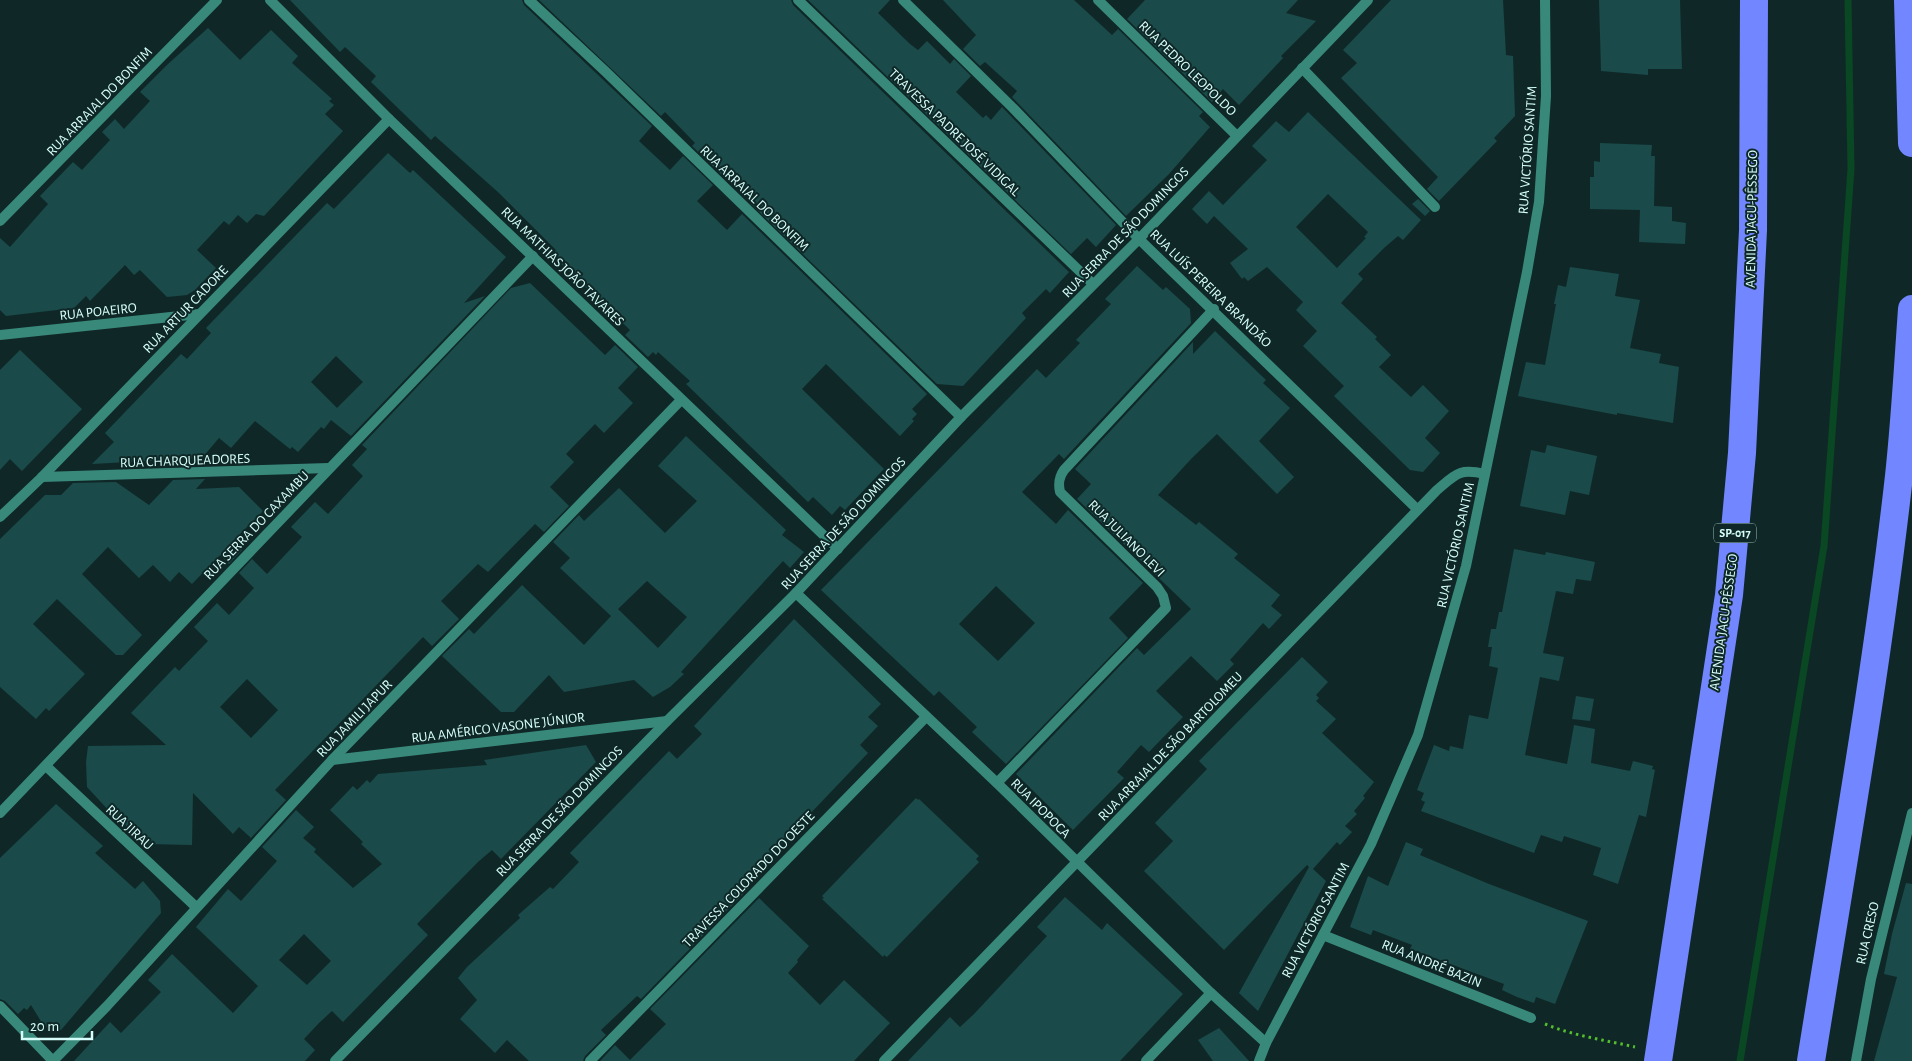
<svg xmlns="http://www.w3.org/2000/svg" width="1912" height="1061" font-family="'Alegreya Sans',sans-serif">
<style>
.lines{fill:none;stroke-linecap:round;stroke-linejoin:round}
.stream{stroke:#094823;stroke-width:7}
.building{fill:#1a4a49;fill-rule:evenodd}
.path{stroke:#54be2c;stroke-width:3;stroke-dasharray:2.5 4;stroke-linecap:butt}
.minor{stroke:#39897b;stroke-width:10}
.tertiary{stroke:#39897b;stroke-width:10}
.trunk{stroke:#7286ff;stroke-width:28}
.labels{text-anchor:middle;stroke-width:4;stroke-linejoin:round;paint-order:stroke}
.shield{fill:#0f2827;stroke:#9abebb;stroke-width:1}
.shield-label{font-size:12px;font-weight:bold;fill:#d6fffb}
.street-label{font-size:14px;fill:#d6fffb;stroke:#0f2827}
</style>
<rect width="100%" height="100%" fill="#0f2827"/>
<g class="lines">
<!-- stream -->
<polyline class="stream" points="1740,1061 1824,546 1851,169 1848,0"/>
</g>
<!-- building -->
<g class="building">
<polygon points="290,0 522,0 524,5 652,126 639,141 670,170 683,156 713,185 697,201 727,230 742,214 927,394 912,409 917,414 912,419 914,421 900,436 826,364 802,389 884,469 845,510 840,506 832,515 813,497 808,502 686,384 690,381 658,352 656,355 653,352 648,357 625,335 630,330 552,255 556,250 499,193 435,136 431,140 371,82 376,76 345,47 340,52"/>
<polygon points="539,0 791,0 793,5 1069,272 1050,293 1046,289 1022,313 1026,318 963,386 937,384 751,204 755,199 726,171 722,175 692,146 695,143 665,112 661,116"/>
<polygon points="808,0 890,0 878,13 910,44 918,50 927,41 950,64 954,59 971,76 956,92 983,118 986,115 991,120 1002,107 1116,225 1096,247 1087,238 1071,254"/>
<polygon points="943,0 1074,0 1112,35 1118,29 1203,112 1199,116 1210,127 1169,174 1126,216 1012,97 1017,91 985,62 980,66 963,49 976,35"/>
<polygon points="1145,0 1298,0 1286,13 1316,21 1281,56 1283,58 1239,105 1223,89 1212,102 1127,19"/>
<polygon points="1391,0 1503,0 1506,55 1513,56 1515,116 1494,138 1497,141 1439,201 1427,189 1438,177 1341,78 1357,63 1343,50"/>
<polygon points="1599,0 1680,0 1682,69 1648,69 1648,75 1601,71"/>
<polygon points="208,28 240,60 271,30 298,56 292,63 332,99 329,101 334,105 325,114 343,131 264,216 256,214 247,223 238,215 229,225 224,221 197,250 216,268 195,290 187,295 167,297 140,270 134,275 125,265 90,301 86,296 74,308 6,316 0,310 0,238 10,247 48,204 40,196 73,162 82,170 110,140 102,132 115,119 124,129 150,101 140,92 168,64"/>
<path d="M1308,112L1421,220L1403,240L1398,236L1384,248L1358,274L1363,279L1341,303L1377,337L1375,339L1391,355L1379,367L1411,397L1423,385L1449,411L1425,438L1440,453L1423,472L1410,470L1334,396L1344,386L1303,346L1317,331L1296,310L1303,302L1267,267L1248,281L1244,277L1242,279L1230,263L1248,249L1214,216L1207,224L1192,209L1209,191L1223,205L1267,160L1252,146L1276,121L1289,132ZM1328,194L1368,232L1364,237L1366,238L1337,268L1296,227Z"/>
<polygon points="1600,143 1652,145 1651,156 1655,156 1654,206 1672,207 1672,221 1686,223 1685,244 1639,242 1640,210 1590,209 1590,177 1594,177 1594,161 1600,162"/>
<path d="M388,153L410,173L413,170L506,257L464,303L485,296L351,436L331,420L324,429L321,427L298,452L292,447L290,449L255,421L231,448L219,438L202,458L92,464L114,442L105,433L126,411L181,354L187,359L211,333L206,328L327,203L334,209ZM336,356L363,382L337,408L311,382Z"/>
<polygon points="1418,199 1430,211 1425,216 1412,204"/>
<path d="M1137,266L1163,290L1166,287L1190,309L1191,323L1064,459L1059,454L1022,492L1056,524L1068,510L1143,583L1109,618L1128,638L1006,764L972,732L977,727L939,691L934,696L821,590L1037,369L1046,378L1080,343L1076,340L1111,304L1105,299ZM996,586L1035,623L998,661L959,624Z"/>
<polygon points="1570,267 1619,274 1615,296 1640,300 1630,348 1661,354 1659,363 1679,367 1673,423 1617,413 1617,415 1518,396 1526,362 1545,365 1556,304 1554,304 1558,285 1566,287"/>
<path d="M530,283L605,355L615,345L638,367L618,388L633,403L604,433L595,424L566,454L574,462L550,487L569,506L544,532L535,524L488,572L478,564L441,601L459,619L432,646L423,637L275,790L286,800L251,838L239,827L233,834L193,793L192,845L147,844L124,824L123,826L87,787L86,762L88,746L166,745L131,713L175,667L179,671L208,641L194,627L217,603L229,615L254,588L239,573L252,559L267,574L302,537L291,527L315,502L328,514L363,476L352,465L367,449L362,445L511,288ZM247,679L278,710L251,738L220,707Z"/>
<polygon points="1215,331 1266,380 1263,383 1290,408 1259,441 1294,477 1277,494 1217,434 1192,458 1158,495 1196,525 1199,522 1238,554 1234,558 1280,595 1271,606 1282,615 1269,629 1263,623 1230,660 1234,664 1217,681 1191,656 1156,691 1183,717 1149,752 1141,745 1117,772 1124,778 1073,830 1016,774 1137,648 1144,655 1191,609 1077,499 1091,484 1075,469 1193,342 1193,354"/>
<polygon points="20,350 82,409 22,471 10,459 0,470 0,370"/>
<path d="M686,436L786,530L782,535L804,552L790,568L783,561L681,672L684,674L670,687L653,697L634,680L564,692L549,675L514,712H501L442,656L469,629L474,634L522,585L584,645L611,616L560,568L570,558L553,542L579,515L584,521L619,488L665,533L697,501L658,466ZM647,581L687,617L658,648L618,609Z"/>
<polygon points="1547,445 1597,456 1589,495 1570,491 1565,515 1520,506 1531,450 1545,453"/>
<polygon points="205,479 196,489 239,487 263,511 233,541 242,550 229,564 220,555 192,584 179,572 170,582 153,565 139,578 108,547 82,574 142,635 123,655 116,655 57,599 33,624 85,674 49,711 46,708 36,719 0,687 0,539 45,495 61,495 73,483 116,482 149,505 173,480"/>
<polygon points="1514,549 1545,555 1546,552 1595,562 1591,581 1576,579 1573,594 1556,591 1543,653 1564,657 1559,681 1540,677 1525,755 1567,764 1574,725 1595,729 1591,763 1630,771 1633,761 1653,766 1652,769 1655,770 1646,817 1639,815 1618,884 1593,875 1601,848 1564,836 1562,842 1541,835 1534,853 1421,811 1425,802 1421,800 1424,793 1417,790 1434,745 1449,751 1450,746 1463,749 1469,715 1488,719 1498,668 1489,666 1492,647 1488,647 1491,629 1496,629 1499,612 1502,612"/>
<polygon points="794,619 881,704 868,717 878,726 860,745 868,753 744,883 749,888 641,999 637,996 601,1030 606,1035 585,1056 583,1061 529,1061 507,1040 495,1053 460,1019 477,1000 458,978 467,967 520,918 518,915 550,887 553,889 579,862 570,853 669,751 677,759 702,734 694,726"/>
<polygon points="1302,657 1328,682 1316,695 1319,698 1316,701 1336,719 1322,733 1374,782 1363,796 1365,798 1354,811 1357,814 1345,826 1352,832 1340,845 1337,842 1313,869 1326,881 1258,1011 1239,993 1309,867 1307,865 1224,950 1144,871 1173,841 1155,823 1207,769 1199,761"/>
<polygon points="1576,696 1594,699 1590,721 1572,719"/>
<path d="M586,745L596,762L501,859L492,850L478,862L417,924L428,935L343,1022L332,1011L319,1023L304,1039L315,1050L305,1061H74L110,1022L121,1033L161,992L148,980L172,954L233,1013L258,986L196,927L228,889L241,901L277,861L262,847L296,810L314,827L303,838L316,849L314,852L353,888L382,864L361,844L363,842L330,810L353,786L357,790L367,780L370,783L378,774L487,765L484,760ZM304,934L331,961L307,985L279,960Z"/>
<polygon points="916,798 918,800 919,799 979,856 976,859 979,862 887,957 884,955 883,957 822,899 824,898 822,896"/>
<polygon points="56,804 103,846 95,853 135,889 143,881 160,901 161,913 61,1030 51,1031 42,1023 31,1005 27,1010 24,1008 18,1014 5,1001 0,999 0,858"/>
<polygon points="1406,842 1423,849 1420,855 1489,884 1588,921 1555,1004 1536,997 1534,1003 1517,997 1502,990 1504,984 1410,949 1412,945 1373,930 1371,935 1350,927 1368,876 1388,886"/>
<polygon points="1906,883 1912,884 1912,1061 1874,1061 1897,977 1884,974 1892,934"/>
<polygon points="1065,897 1102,930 1107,923 1183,994 1120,1061 908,1061 950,1017 960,1027 974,1014 1047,936 1037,927"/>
<polygon points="759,898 809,946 797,960 798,962 788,973 820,1005 844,980 890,1023 854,1061 600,1061 615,1045 630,1060 666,1024 650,1009"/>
<polygon points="1219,1028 1249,1061 1213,1061 1198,1040"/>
</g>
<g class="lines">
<!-- path -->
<path class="path" d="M1545,1024C1574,1036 1605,1040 1635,1047"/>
<!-- minor -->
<g class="minor">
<polyline points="270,0 389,119 838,549"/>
<polyline points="529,0 606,72 961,417"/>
<polyline points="798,0 1093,284"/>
<polyline points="903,0 1013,108 1139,239 1417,509"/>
<polyline points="1098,0 1237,136"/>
<polyline points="1302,68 1435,207"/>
<polyline points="0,221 217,0"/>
<polyline points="0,335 199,314"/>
<polyline points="42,477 329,468"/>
<polyline points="0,517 42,477 389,119"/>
<polyline points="796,593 997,783 1211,993 1266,1043"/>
<polyline points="332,760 667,721"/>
<polyline points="46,766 196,907"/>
<path d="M997,783L1166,608L1163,596L1157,587L1060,492C1058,483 1059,477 1064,470L1214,309"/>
<polyline points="0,813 533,256"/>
<polyline points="1323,935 1531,1018"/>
<polyline points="0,1006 53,1061"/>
<polyline points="53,1061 107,1006 332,760 681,400"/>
<polyline points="335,1061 667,721 796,593 961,417 1139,239 1368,0"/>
<polyline points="590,1061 926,717"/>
<path d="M884,1061L1437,490C1456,474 1459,468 1485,474"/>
<polyline points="1146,1061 1211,993"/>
<polyline points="1856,1061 1871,979 1912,813"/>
</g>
<!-- tertiary -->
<polyline class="tertiary" points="1259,1061 1266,1043 1371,844 1418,735 1466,566 1527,272 1539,202 1546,96 1545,0"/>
<!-- trunk -->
<g class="trunk">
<polyline points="1908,0 1912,143"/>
<polyline points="1658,1061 1729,595 1742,453 1753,230 1754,0"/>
<path d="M1811,1061C1842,866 1877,672 1899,476C1905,421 1908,365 1912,309"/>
</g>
</g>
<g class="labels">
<!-- shield labels -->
<rect class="shield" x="1714" y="523.5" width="42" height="19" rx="4"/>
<g class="shield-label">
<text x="1735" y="537">SP-017</text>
</g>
<!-- street labels -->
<g class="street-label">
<text transform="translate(1188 68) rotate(44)" y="5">RUA PEDRO LEOPOLDO</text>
<text transform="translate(99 101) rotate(-46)" y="5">RUA ARRAIAL DO BONFIM</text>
<text transform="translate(955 132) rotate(44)" y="5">TRAVESSA PADRE JOSÉ VIDIGAL</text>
<text transform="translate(1527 150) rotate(-86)" y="5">RUA VICTÓRIO SANTIM</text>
<text transform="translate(755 198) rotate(44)" y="5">RUA ARRAIAL DO BONFIM</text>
<text transform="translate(1751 219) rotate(-89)" y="5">AVENIDA JACU-PÊSSEGO</text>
<text transform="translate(1125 232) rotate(-46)" y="5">RUA SERRA DE SÃO DOMINGOS</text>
<text transform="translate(563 266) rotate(44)" y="5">RUA MATHIAS JOÃO TAVARES</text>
<text transform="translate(1211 288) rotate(44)" y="5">RUA LUÍS PEREIRA BRANDÃO</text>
<text transform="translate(185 309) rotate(-46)" y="5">RUA ARTUR CADORE</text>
<text transform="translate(98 311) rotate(-6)" y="5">RUA POAEIRO</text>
<text transform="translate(185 460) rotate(-2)" y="5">RUA CHARQUEADORES</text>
<text transform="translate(843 523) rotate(-47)" y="5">RUA SERRA DE SÃO DOMINGOS</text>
<text transform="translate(256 525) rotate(-46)" y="5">RUA SERRA DO CAXAMBU</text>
<text transform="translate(1127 538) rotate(45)" y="5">RUA JULIANO LEVI</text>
<text transform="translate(1455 545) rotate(-77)" y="5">RUA VICTÓRIO SANTIM</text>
<text transform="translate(1723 622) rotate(-82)" y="5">AVENIDA JACU-PÊSSEGO</text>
<text transform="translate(354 718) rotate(-46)" y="5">RUA JAMILI JAPUR</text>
<text transform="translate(498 727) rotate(-7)" y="5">RUA AMÉRICO VASONE JÚNIOR</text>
<text transform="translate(1170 746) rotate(-46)" y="5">RUA ARRAIAL DE SÃO BARTOLOMEU</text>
<text transform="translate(1041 808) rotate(45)" y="5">RUA IPOPOCA</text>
<text transform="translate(559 811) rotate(-46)" y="5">RUA SERRA DE SÃO DOMINGOS</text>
<text transform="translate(130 827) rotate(43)" y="5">RUA JIRAU</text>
<text transform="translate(748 879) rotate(-46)" y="5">TRAVESSA COLORADO DO OESTE</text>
<text transform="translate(1315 920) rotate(-62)" y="5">RUA VICTÓRIO SANTIM</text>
<text transform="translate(1867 933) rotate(-77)" y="5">RUA CRESO</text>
<text transform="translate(1432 963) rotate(22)" y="5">RUA ANDRÉ BAZIN</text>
</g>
</g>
<!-- scale -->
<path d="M22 1031v8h70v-8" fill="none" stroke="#d6fffb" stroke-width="2.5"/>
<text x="30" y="1031" font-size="15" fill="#d6fffb" stroke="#0f2827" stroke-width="4" paint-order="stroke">20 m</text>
</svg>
